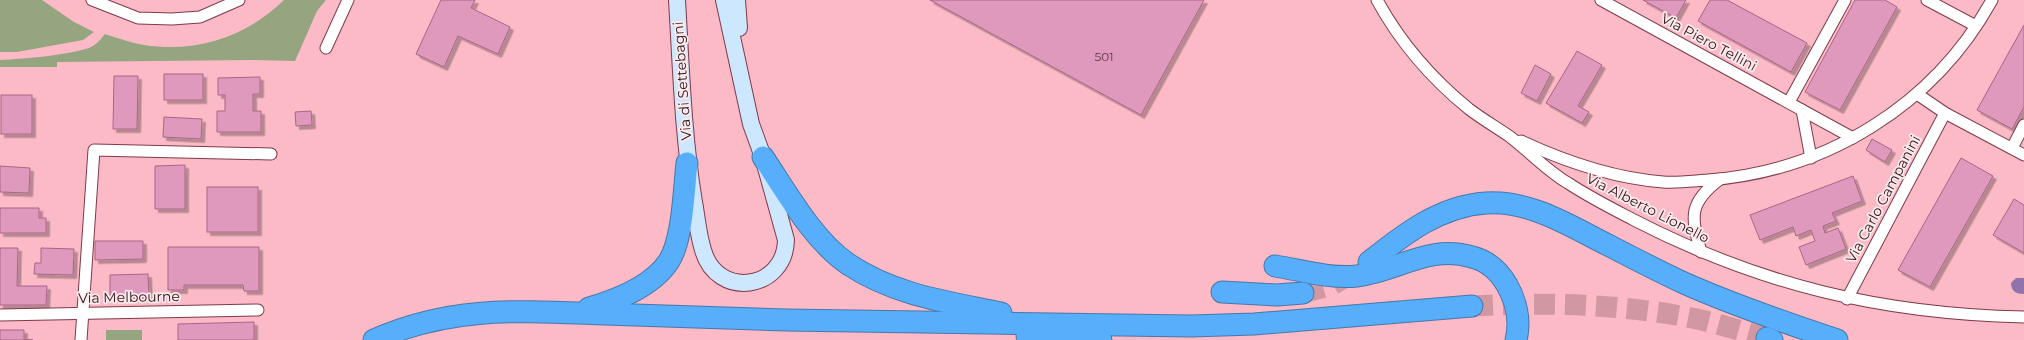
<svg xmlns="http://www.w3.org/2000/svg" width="2024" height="340" font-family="Montserrat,sans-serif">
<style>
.green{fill:#94a580}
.water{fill:#9173ab}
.building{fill:#df99bd;stroke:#a76688;filter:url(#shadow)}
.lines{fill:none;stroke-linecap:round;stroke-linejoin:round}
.highway-tunnel{stroke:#d298a2;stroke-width:21;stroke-dasharray:21 10;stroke-linecap:butt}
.street-casing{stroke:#7e3a49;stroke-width:13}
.secondary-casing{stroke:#7e3a49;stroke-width:18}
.highway-casing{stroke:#4977ac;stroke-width:23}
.street{stroke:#fff;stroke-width:11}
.secondary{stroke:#cde7fe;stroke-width:16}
.highway{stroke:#57aefb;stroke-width:21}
.labels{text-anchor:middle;stroke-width:3.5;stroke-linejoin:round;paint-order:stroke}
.number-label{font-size:12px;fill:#5b3441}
.street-label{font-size:14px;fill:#2f1218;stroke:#fceaed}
</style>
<defs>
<filter id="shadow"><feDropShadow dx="3.5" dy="3.5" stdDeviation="0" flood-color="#0004"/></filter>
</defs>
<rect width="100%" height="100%" fill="#fbbac5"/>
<!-- green -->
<g class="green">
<polygon points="0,0 42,0 74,22 94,32 83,40 17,52 0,52"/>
<path d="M284,0H326L317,11L295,61L252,60L57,62V67H0V60C21,59 73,55 91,47C97,44 101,39 105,34C118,38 131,43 144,45C197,53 246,37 284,0Z"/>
<rect x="106" y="330" width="36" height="10"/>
</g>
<!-- water -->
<path class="water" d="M2016,278H2024V294C2016,294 2011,291 2011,283Z"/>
<!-- building -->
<g class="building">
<polygon points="441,0 475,0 471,8 510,27 498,54 458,36 444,67 416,54"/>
<polygon points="930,0 1204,0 1141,115"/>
<polygon points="1643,0 1686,0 1676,18"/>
<polygon points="1710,0 1727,0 1807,43 1791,72 1698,21"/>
<polygon points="1855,0 1885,0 1897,7 1840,110 1805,92"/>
<polygon points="2024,25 2024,107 2012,129 1977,110"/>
<polygon points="1577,51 1602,65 1578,106 1589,112 1582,123 1546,103"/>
<polygon points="1535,65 1551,74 1537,101 1521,93"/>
<rect x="164" y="74" width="39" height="26"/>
<polygon points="114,76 138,76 137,129 113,129"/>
<polygon points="260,77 260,94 253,94 253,111 261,111 261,132 217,132 217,111 225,111 225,95 218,95 218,78"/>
<rect x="1" y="95" width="31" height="39"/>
<polygon points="311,111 312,125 296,126 295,112"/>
<polygon points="164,117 202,119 201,139 163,137"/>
<polygon points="1872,139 1892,150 1885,162 1866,150"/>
<polygon points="1961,158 1993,176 1930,287 1898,270"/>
<polygon points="185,165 185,209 155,209 155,166"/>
<polygon points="0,166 30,168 29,193 0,192"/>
<polygon points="1853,176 1862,201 1832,213 1836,221 1823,226 1825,233 1838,228 1846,249 1806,265 1799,247 1815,241 1811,230 1796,236 1793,227 1760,240 1750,215"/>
<rect x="207" y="187" width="51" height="45"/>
<polygon points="2014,199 2024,205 2024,253 1993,235"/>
<polygon points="0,208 39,208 39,218 46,218 46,233 0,233"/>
<polygon points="95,241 143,241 143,259 95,260"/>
<polygon points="168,247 259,247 259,291 244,291 243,285 184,285 184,290 168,290"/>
<polygon points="0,248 18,248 17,286 47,286 46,305 0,305"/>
<polygon points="41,248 74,249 73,275 34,274 35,263 41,263"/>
<polygon points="148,274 149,297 110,297 110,275"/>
<polygon points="254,322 254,340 178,340 178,324"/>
<polygon points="0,330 24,330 24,339 33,340 0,340"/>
</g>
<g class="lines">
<!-- highway-tunnel -->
<g class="highway-tunnel">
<polyline points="1303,293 1332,285 1354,272"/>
<path d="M1472,306C1547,302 1623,304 1697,319C1720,324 1744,332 1767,338"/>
</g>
<defs>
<g id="street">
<polyline points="92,0 138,18 172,19 200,17 239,0"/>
<path d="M1377,0C1400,42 1432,79 1469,109C1482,119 1496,127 1509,136C1529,151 1546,170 1568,183C1589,197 1611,208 1634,220C1760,285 1882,314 2024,317"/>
<polyline points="1601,0 1853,138"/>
<polyline points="1927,0 1976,26"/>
<polyline points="326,48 348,0"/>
<polyline points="1917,94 1945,113 2024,155"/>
<polyline points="1789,102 1845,0"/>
<polyline points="1802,110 1811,158"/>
<path d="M1521,141C1566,162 1612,178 1663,182C1678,183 1693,181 1708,180C1827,171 1934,105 1992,0"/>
<polyline points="2012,148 2024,125"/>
<path d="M1701,252C1691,217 1688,203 1720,179"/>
<polyline points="1847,299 1945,113"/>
<polyline points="0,315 258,310"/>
<polyline points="81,340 94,150 271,154"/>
</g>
<g id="secondary">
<path d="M677,0C681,67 683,136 694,202C697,218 698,234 703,250C717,300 785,290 786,240L763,157L751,124L724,0"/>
<polyline points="737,0 739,28"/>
</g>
<g id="highway">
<path d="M763,157C787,193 813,240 848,264C894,295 948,302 1001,313"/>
<path d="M1369,262C1404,234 1440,206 1486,203C1530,200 1570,226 1608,245C1633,258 1658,271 1684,283C1733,305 1786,323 1837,340"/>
<path d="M1275,266C1301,270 1330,279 1357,276C1397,271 1430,244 1472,257C1488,261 1499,271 1507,285C1517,303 1521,320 1516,340"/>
<polyline points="1222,292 1277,295 1303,293"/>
<path d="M589,308C617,300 652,287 669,261C683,239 684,189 687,163"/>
<polyline points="1027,335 1101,340"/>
<polyline points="1767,338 1772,340"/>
<path d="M374,340C452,305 522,311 605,314C665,316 726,318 786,320C921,323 1056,323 1191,326L1254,324L1472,306"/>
</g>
</defs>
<!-- street casing -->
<use href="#street" class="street-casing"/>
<!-- secondary casing -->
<use href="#secondary" class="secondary-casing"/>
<!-- highway casing -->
<use href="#highway" class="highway-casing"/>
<!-- street -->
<use href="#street" class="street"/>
<!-- secondary -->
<use href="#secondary" class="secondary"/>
<!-- highway -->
<use href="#highway" class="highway"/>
</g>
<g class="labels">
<!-- number labels -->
<g class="number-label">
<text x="1104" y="61">501</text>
</g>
<!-- street labels -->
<g class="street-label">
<text transform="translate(1709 42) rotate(28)" y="5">Via Piero Tellini</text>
<text transform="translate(682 81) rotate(-94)" y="5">Via di Settebagni</text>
<text transform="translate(1883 199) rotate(-62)" y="5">Via Carlo Campanini</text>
<text transform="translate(1648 208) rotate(27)" y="5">Via Alberto Lionello</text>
<text transform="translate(129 297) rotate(-1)" y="5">Via Melbourne</text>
</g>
</g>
</svg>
